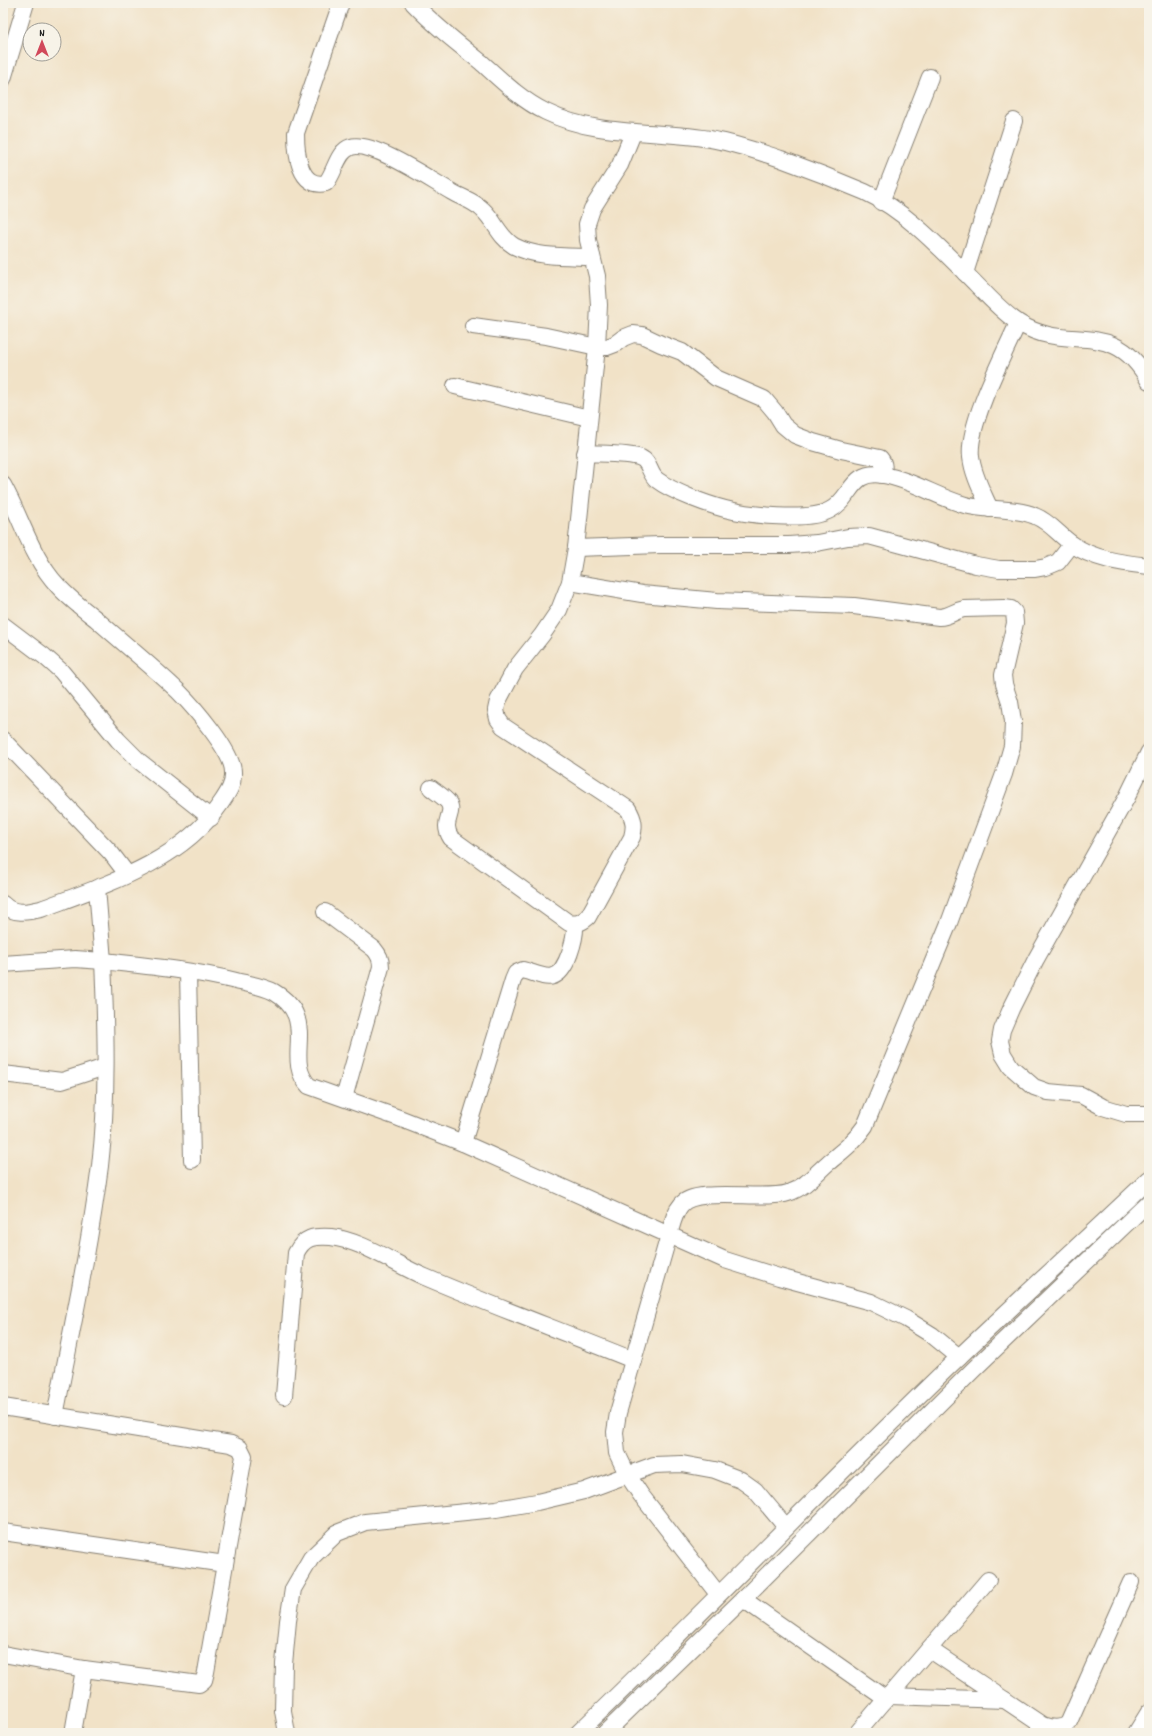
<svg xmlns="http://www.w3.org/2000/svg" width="1152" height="1736" font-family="Dekko,sans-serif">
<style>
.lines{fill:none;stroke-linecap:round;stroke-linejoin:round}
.minor-casing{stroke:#867f72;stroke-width:18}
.minor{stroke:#fff;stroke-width:16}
</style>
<rect width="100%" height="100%" fill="#f7f3e8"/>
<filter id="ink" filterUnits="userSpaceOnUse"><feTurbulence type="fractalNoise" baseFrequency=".025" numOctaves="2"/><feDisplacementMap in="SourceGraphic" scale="8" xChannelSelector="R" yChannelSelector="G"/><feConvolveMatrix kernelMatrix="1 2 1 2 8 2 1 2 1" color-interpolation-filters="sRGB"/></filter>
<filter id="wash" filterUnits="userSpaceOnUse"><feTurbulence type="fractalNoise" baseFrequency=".012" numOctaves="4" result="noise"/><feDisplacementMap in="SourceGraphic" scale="16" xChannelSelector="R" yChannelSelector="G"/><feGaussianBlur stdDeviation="0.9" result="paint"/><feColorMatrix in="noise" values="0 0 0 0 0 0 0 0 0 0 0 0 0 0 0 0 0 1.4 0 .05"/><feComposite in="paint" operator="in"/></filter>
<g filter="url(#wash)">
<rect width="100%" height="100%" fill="#f1e2c7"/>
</g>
<g filter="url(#ink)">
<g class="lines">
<defs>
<g id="minor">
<path d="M341,3L296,133C296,153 299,189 326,183C335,173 337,151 351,147C372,140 432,181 452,192C462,198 474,201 483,210C495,221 499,237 514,246C537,258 567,256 592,257"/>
<path d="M413,3C434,25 457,43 481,62C501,80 521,100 546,112C599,138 658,129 715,140C737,144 759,152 781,159C809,169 837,180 865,192C907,211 945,253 977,285C990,298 1003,313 1019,323C1069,355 1112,315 1149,381"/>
<polyline points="3,79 26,3"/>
<polyline points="881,202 930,77"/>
<polyline points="965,273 1014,121"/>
<path d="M473,326L546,336L597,347H607L615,344L623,338L633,334L642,335L661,344L682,352L716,378L764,399L775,412L783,425L795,435L813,442L841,450L880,458C885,464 884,468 882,475"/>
<polyline points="455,386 589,418"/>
<path d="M585,453C599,454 629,453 641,458C650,462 649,474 657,480C673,492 706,504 725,509C748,515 809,522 830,510C852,499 850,469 883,475C912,480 937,497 965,505C987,511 1014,507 1035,516C1050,522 1059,535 1072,544C1094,560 1123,563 1149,566"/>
<path d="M3,485C22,519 31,557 58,586C69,598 83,609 96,619C123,643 152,666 178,691C193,706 233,752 233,772C234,785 227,794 221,803C181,862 105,885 41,909C28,912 13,915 3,904"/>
<path d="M990,509C983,493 973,475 971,457C967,425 1004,354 1018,323"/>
<polyline points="576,548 660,545 789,545 817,543 848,537 869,536 976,565 999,569 1035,569 1046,567 1058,562 1072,544"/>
<path d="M570,582L642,594L717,601L854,606L939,617C950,617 953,611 964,609L1004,608L1011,609L1014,612L1015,623L1003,675L1004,684L1010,702L1013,721L1012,746L1004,774L949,923L865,1126C853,1143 845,1149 829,1162C815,1174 806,1187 788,1193C764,1201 696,1186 681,1205C674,1213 672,1225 669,1235L725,1260L779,1277L871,1302L906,1319L932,1335L959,1357"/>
<polyline points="3,625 44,656 61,671 118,740 139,761 211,818"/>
<polyline points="3,740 111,853 127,874"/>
<polyline points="1149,752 1127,797 1036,959 1011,1009 1002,1030 1000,1041 1003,1054 1011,1067 1034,1087 1048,1092 1081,1095 1103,1107 1126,1114 1149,1114"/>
<path d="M431,788C436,792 444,797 448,802C456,814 440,821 451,838L569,923C577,925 582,922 588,917L632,837C635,826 634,819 628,809L503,726L498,719L496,710L498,701L515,669L542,635L559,610L570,582L576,548L597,347L599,305L597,276L588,240L587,224L592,209L620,165L633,133"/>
<path d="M97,888L103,961C147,966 192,970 236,981C248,984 263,986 274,992C284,998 292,1005 296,1016C305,1040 289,1065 309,1086L399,1118L463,1143L669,1235L618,1413L615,1432L617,1453L627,1474L641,1495L718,1594"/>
<path d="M325,912L374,949C379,955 381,959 381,967L344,1098"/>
<path d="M3,964L75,959L103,961C106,1029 108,1098 100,1166C89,1250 71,1333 55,1416"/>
<polyline points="188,972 192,1160"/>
<polyline points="3,1074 62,1081 105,1067"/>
<path d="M463,1143L513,980L516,973L523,970C532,972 545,979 553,976C567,972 576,937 575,924"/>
<path d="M284,1396L296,1253C304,1237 313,1236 331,1237C364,1241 394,1264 425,1277C493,1306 564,1332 633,1360"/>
<polyline points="3,1407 231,1444 240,1448 244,1456 206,1672 204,1680 199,1684 84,1669 3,1654"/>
<polyline points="3,1532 225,1564"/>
<polyline points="743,1599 886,1699"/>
<path d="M929,1649L1042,1725C1051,1728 1060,1730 1068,1724L1131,1582"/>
<polyline points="889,1696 1005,1700"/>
<polyline points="73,1733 84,1669"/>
<polyline points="287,1733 283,1711 284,1664 288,1621 293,1589 311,1558 337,1533 365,1522 496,1509 537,1502 584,1491 654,1465 682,1464 715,1470 741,1480 755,1490 786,1527"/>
<path d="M578,1733C707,1610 830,1480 959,1357C1022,1297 1086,1239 1149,1179"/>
<polyline points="605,1733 743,1599 974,1369 1149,1202"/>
<polyline points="857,1733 988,1580"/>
<polyline points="1136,1733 1149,1712"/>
</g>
</defs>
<!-- minor casing -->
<use href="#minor" class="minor-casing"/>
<!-- minor -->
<use href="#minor" class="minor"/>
</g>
</g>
<!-- margin -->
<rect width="1152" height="1736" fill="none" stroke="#f7f3e8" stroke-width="16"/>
<!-- north arrow -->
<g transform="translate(42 42)"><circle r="19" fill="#f7f3e8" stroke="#9f9d96"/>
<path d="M0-3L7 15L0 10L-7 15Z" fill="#d1495b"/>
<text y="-6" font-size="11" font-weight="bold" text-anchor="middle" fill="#1c1c1c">N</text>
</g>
</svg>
